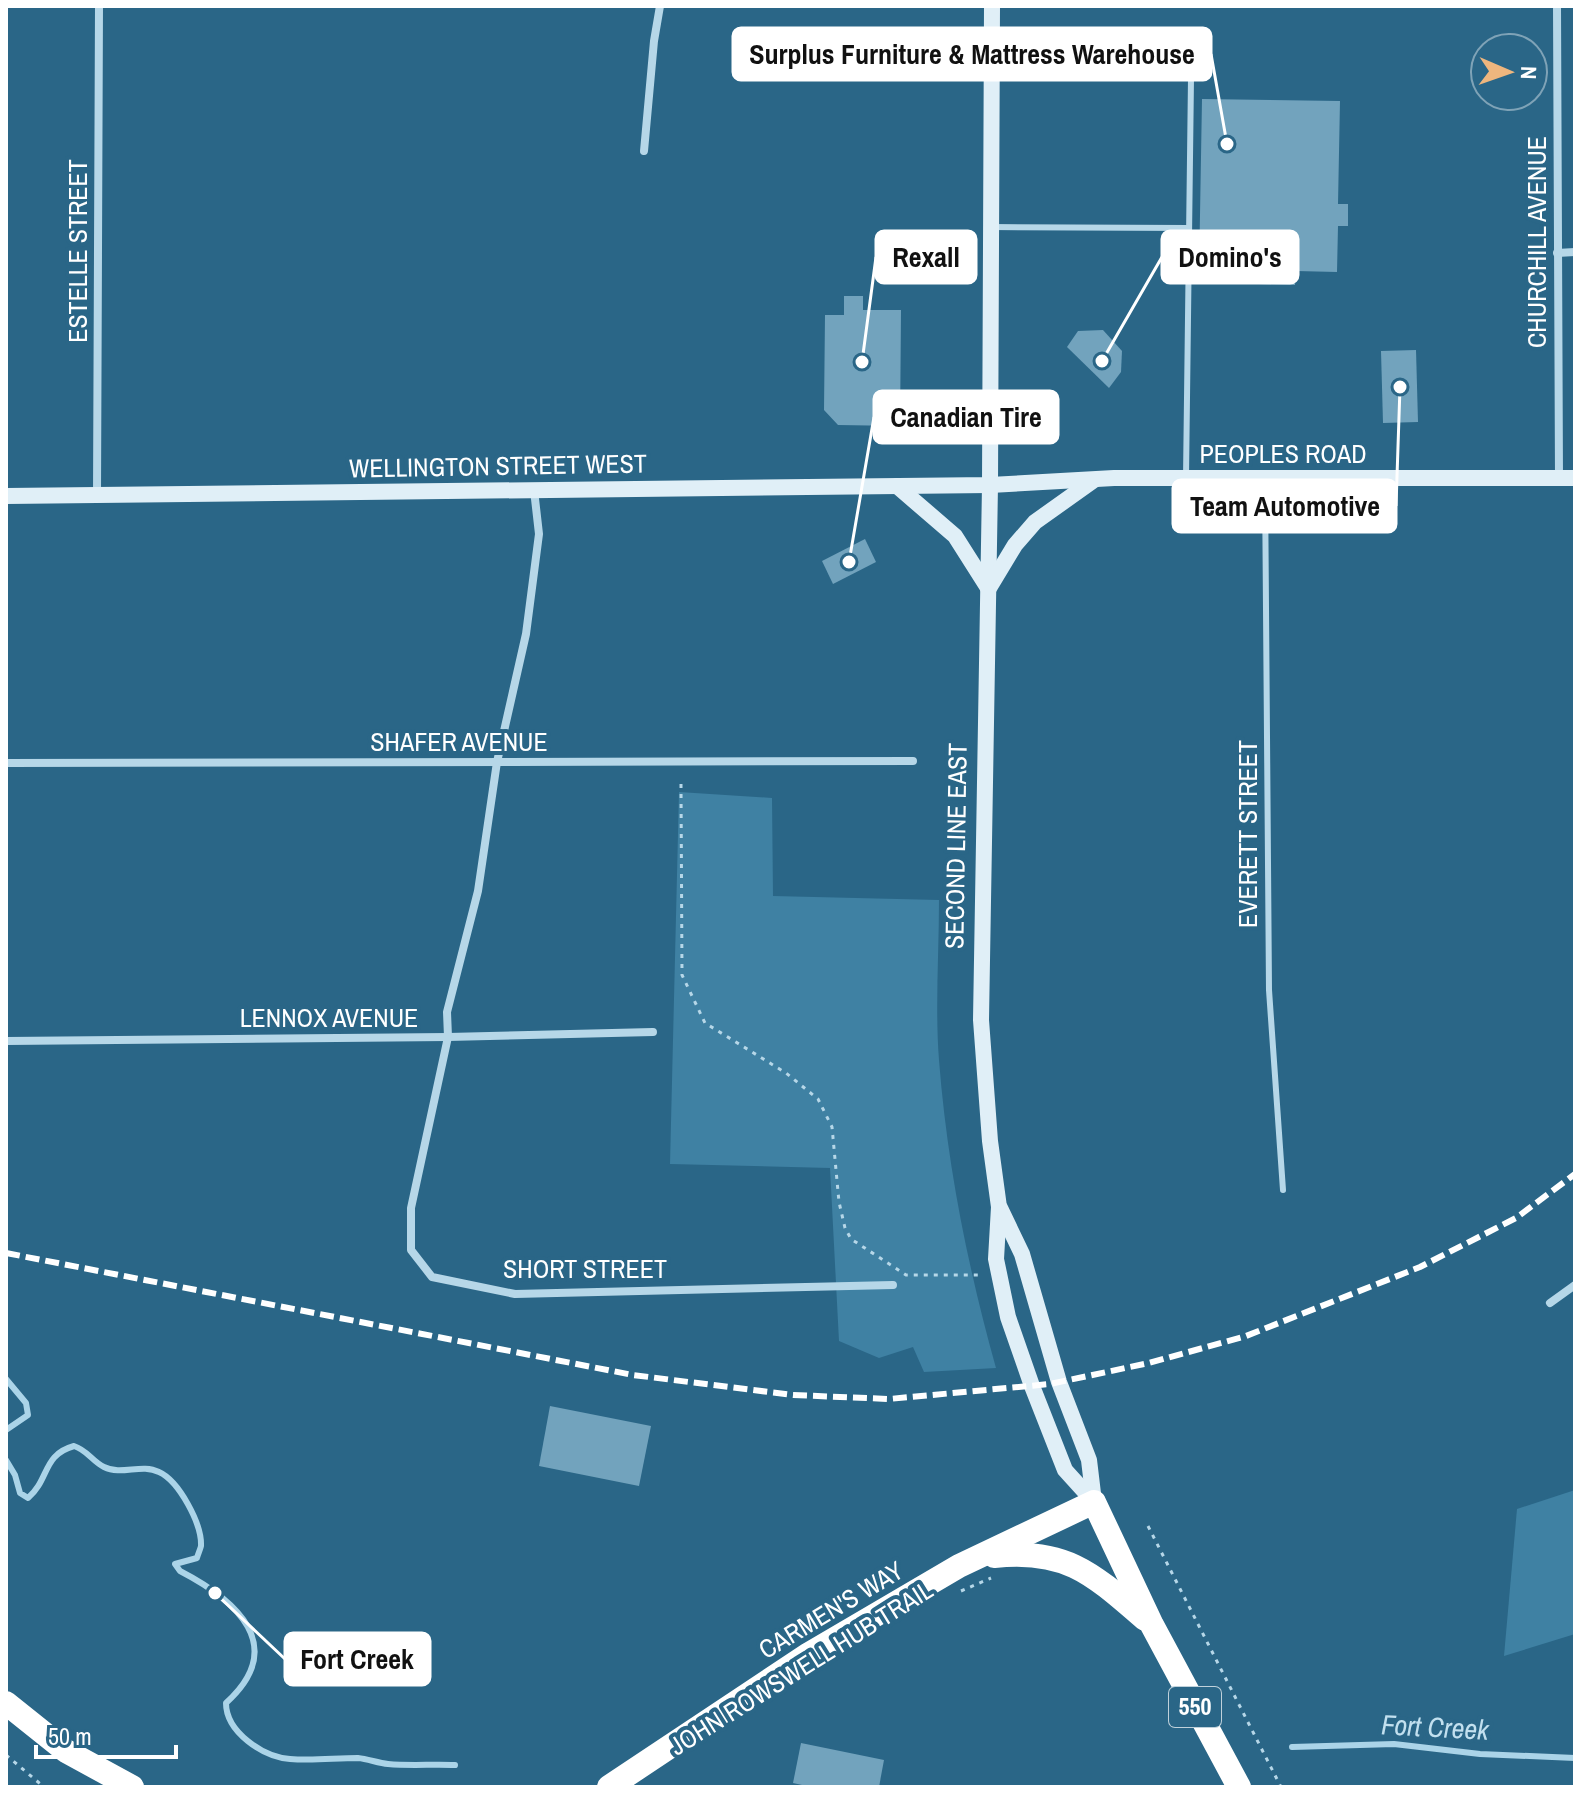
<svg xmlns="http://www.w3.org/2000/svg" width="1581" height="1793" font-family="'Archivo Narrow',sans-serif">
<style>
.green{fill:#3f81a3}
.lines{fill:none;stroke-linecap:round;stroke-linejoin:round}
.stream{stroke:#abd4e8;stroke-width:6}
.building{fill:#72a3bd}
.path{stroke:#b6d7e8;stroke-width:3;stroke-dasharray:4 6;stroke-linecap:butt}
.lane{stroke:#b6d7e8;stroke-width:6}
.street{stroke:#b6d7e8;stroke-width:8}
.secondary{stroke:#e0eff7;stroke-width:16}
.highway{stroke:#fff;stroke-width:24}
.rail{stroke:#fff;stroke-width:6;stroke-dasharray:14 6;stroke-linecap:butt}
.labels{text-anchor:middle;stroke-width:8;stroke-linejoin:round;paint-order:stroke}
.shield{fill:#2a6687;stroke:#bfd1db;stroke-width:2}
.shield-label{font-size:24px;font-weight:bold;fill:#fff}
.street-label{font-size:26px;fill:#fff;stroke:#2a6687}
.water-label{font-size:28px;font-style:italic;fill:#c2e0ef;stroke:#2a6687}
.leader{fill:none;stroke:#fff;stroke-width:3}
.callout-dot{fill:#fff;stroke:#2a6687;stroke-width:3}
.callout{fill:#fff;stroke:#fff;stroke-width:3}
.callout-label{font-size:28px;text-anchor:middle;font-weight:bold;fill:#111}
</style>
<rect width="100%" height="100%" fill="#2a6687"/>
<!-- green -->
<g class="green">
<path d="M679,792L772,798L773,896L939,900C939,953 935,1008 939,1060C947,1164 968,1268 996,1368L924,1372L913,1347L879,1358L839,1341L830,1168L670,1164Z"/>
<polygon points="1575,1490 1575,1634 1504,1656 1517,1509"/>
</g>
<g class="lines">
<!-- stream -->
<g class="stream">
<polyline points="6,1379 26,1403 28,1415 6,1430"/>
<path d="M6,1460L15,1475L20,1493L28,1498C50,1479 42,1455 74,1446C87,1450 92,1461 104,1467C122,1476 141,1463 159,1472C179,1481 202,1524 201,1546C201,1547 197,1557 197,1558L175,1564L180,1571C236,1600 289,1646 226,1703C226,1732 263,1757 290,1759C313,1761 335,1758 358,1758C368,1759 378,1763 388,1764C410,1766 433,1764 455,1765"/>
<polyline points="1292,1747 1394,1744 1480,1754 1575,1758"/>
</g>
</g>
<!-- building -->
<g class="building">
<polygon points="1202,99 1340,101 1338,204 1348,204 1348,226 1338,226 1337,272 1296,271 1295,285 1258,284 1258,274 1199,273"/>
<polygon points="844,296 863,296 863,310 901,310 900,426 838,425 824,410 825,315 844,315"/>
<polygon points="1103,330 1122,351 1121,372 1109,388 1067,347 1078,331"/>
<polygon points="1416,350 1418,422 1383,423 1381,351"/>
<polygon points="865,539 876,562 833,584 822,561"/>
<polygon points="550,1406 651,1426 639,1486 539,1466"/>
<polygon points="801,1743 884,1760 879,1787 811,1787 793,1783"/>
</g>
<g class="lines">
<!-- path -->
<g class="path">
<polyline points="681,784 682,975 705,1023 786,1073 818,1099 832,1127 839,1202 845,1228 851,1239 906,1275 983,1275"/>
<polyline points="1148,1526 1281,1787"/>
<polyline points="961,1591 991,1578"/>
<polyline points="6,1755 44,1787"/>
</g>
<!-- lane -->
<g class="lane">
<polyline points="991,227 1189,228"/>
<polyline points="1186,478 1191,78"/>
<polyline points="1265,481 1269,990 1283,1190"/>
</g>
<!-- street -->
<g class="street">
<polyline points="1557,6 1559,477"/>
<polyline points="644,151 654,41 660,6"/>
<polyline points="1557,253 1575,252"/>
<polyline points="534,490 539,534 526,634 497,762 478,891 447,1012 448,1037 411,1208 411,1250 432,1277 515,1294 893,1285"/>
<polyline points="97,495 99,6"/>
<polyline points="6,763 913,761"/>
<polyline points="6,1041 448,1037 653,1032"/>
<polyline points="1550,1303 1575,1285"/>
</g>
<!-- secondary -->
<g class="secondary">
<polyline points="992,6 990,485 981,1020 990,1141 999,1207 996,1259 1008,1317 1032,1386 1065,1470 1094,1502"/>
<polyline points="897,486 955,536 988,588"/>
<polyline points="6,496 990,485 1114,478 1575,478"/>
<polyline points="989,588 1015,545 1035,522 1094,480"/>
<polyline points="1000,1208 1022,1254 1059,1382 1089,1460 1094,1502"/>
</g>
<!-- highway -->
<g class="highway">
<path d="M994,1556C1066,1548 1093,1574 1145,1619"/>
<polyline points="6,1703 66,1751 132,1787"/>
<polyline points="609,1787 809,1654 959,1566 1094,1502 1152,1625 1239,1787"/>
</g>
<!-- rail -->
<polyline class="rail" points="6,1253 633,1375 793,1395 889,1399 1050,1384 1149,1363 1246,1336 1420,1267 1516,1218 1575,1174"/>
</g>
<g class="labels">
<!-- shield labels -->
<rect class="shield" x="1169" y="1687" width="52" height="40" rx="6"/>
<g class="shield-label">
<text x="1195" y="1715">550</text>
</g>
<!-- street labels -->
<g class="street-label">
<text transform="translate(1537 242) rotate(-90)" y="9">CHURCHILL AVENUE</text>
<text transform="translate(78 251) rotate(-90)" y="9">ESTELLE STREET</text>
<text x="1283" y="463">PEOPLES ROAD</text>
<text transform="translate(498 466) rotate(-1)" y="9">WELLINGTON STREET WEST</text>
<text x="459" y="751">SHAFER AVENUE</text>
<text transform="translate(1248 834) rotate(-90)" y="9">EVERETT STREET</text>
<text transform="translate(956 846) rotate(-89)" y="9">SECOND LINE EAST</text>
<text x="329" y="1027">LENNOX AVENUE</text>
<text x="585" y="1278">SHORT STREET</text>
<text transform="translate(831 1610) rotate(-31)" y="9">CARMEN'S WAY</text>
<text transform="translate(801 1668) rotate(-32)" y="9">JOHN ROWSWELL HUB TRAIL</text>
</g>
<!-- water labels -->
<g class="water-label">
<text transform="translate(1435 1727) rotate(3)" y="10">Fort Creek</text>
</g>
</g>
<!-- callouts -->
<path class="leader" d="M1227 144L1211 54M862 362L876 257M1102 361L1162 257M849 562L874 417M1400 387L1396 506M215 1593L285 1659"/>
<g class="callout-dot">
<circle cx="1227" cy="144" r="8"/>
<circle cx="862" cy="362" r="8"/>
<circle cx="1102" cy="361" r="8"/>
<circle cx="849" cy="562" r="8"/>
<circle cx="1400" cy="387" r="8"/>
<circle cx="215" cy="1593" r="8"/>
</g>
<g class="callout">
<rect x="733" y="28" width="478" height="52" rx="8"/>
<rect x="876" y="231" width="100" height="52" rx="8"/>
<rect x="1162" y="231" width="136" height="52" rx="8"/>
<rect x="874" y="391" width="184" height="52" rx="8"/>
<rect x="1173" y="480" width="223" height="52" rx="8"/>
<rect x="285" y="1633" width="145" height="52" rx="8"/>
</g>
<g class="callout-label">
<text x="972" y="64">Surplus Furniture &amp; Mattress Warehouse</text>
<text x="926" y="267">Rexall</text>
<text x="1230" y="267">Domino's</text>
<text x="966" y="427">Canadian Tire</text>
<text x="1285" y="516">Team Automotive</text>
<text x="357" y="1669">Fort Creek</text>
</g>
<!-- border -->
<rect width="1581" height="1793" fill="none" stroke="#ffffff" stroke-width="16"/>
<!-- north arrow -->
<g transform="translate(1509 72) rotate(92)"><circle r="38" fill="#2a6687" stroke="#7fa3b7" stroke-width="2"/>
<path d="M0-6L14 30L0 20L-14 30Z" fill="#eeb67e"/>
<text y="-12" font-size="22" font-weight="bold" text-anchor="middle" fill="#ffffff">N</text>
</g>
<!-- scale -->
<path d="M36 1745v12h140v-12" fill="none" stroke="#ffffff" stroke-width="4"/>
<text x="48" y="1745" font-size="24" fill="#ffffff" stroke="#2a6687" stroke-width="6" paint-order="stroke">50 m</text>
</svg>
